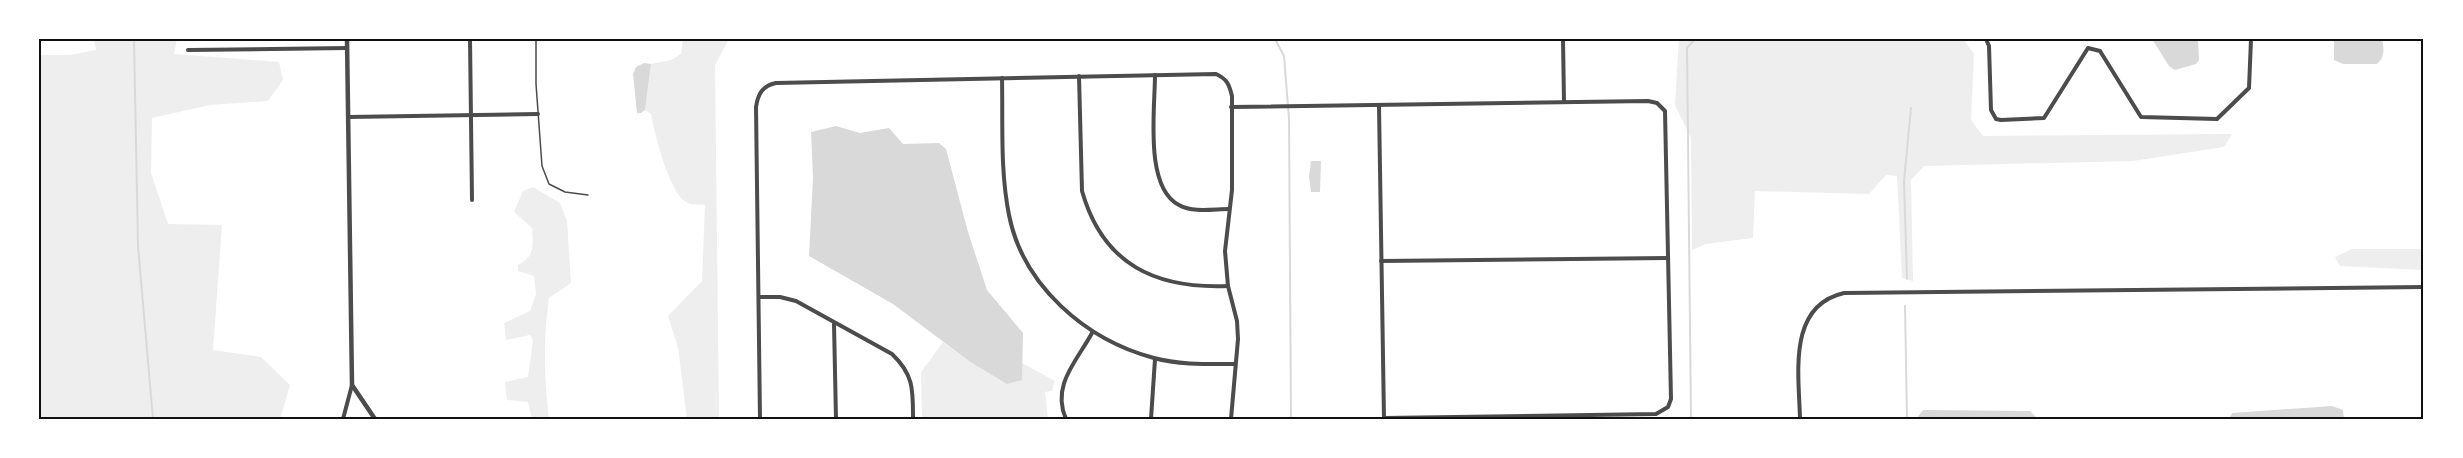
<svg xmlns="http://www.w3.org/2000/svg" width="2463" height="458" font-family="Raleway,sans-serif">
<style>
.green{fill:#eee}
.water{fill:#d9d9d9}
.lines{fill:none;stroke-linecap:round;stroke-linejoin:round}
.stream{stroke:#d9d9d9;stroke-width:2}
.service{stroke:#4c4c4c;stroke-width:1.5}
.minor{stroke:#4c4c4c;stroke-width:4}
.tertiary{stroke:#4c4c4c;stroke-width:4.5}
.neatline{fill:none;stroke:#111;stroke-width:2}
</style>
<rect width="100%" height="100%" fill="#fff"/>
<!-- green -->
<g class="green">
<polygon points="94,39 177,39 174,54 279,62 283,80 268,101 210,105 152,118 151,173 168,224 222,225 213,350 261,357 290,385 280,419 39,419 39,55 70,55 96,50"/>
<path d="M683,39H729L715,65L719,419H687L678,347L668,316L702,281L705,205C699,204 692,206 686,202C669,192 655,135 651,114L645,110L651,64L671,60L681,54Z"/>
<polygon points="1679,39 1963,39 1974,54 1971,120 1983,136 2232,134 2224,147 2133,161 1924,166 1911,180 1913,281 1902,278 1897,176 1886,175 1869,194 1755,191 1753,238 1706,244 1692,250 1691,138 1675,105"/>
<path d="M533,187L560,203L567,221L571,283L549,298C543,340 544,378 549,419H532L528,402L507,400L505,382L528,377L533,340L530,335L506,340L504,323L530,311L536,294L534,276L518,271V265C535,256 533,246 532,228L514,212L523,191Z"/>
<polygon points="2352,249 2424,249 2424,270 2340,266 2335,257"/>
<polygon points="943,342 969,361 1022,380 1022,363 1055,381 1052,391 1045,392 1048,419 922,419 921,372"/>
</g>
<!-- water -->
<g class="water">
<polygon points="2152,39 2198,39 2199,60 2196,64 2175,70 2169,66"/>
<path d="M2334,39H2382C2384,49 2385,57 2377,64H2343L2334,60Z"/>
<polygon points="644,63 651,64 645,110 641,113 637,113 633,74 636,67"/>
<polygon points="836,126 860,133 889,128 903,144 939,143 946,149 968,232 987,290 1023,333 1022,380 1007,384 969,361 893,304 809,256 813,178 811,132"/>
<polygon points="1311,161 1321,161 1320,192 1311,192 1309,177"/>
<polygon points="2332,406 2343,410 2344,419 2229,419 2232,413"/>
<polygon points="1923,410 2030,411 2038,419 1916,419"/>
</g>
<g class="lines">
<!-- stream -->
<g class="stream">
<polyline points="134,39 138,246 153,419"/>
<polyline points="1275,39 1284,56 1289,119 1291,419"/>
<polyline points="1907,279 1904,181 1911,108"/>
<polyline points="1905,306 1907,419"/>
<polyline points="1691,419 1687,48 1695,39"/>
</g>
<!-- service -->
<polyline class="service" points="536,39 536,84 542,166 549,184 565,192 588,195"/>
<!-- minor -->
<g class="minor">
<polyline points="470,39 472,200"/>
<polyline points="1563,39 1564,102"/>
<polyline points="1986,39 1989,46 1991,110 1996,119 2001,120 2044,118 2088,48 2100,51 2141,117 2217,119 2249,88 2251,39"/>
<polyline points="188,50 347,48"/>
<path d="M1155,75C1155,109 1144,187 1179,205C1193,213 1214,209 1229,209"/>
<path d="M1079,76L1082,191C1103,265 1156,289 1228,286"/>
<path d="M1002,78C1003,124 1000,170 1009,215C1023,286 1086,340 1154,358C1179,365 1209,364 1235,364"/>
<polyline points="1379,106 1384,419"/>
<polyline points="1231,107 1648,101 1657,103 1665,111 1671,399 1668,407 1656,414 1384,418"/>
<polyline points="348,117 538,114"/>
<polyline points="1381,261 1668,258"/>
<path d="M759,297H780L796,301L892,354C914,375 913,390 913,419"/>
<polyline points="834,324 836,419"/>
<polyline points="343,419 352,385"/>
<path d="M760,419L756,107C758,94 762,86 776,83L1216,74C1227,79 1229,84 1232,96V190L1225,251L1228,286L1237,321L1238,339L1231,419"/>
<path d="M1066,419C1051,385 1077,361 1092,333"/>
<polyline points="1151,419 1155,359"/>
<path d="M1800,419C1799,374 1787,306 1844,293L2424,287"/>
</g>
<!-- tertiary -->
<polyline class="tertiary" points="347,39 352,385 375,419"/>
</g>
<!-- border -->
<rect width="2463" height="458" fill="none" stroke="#ffffff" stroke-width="81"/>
<rect x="40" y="40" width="2382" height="378" class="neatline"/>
</svg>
